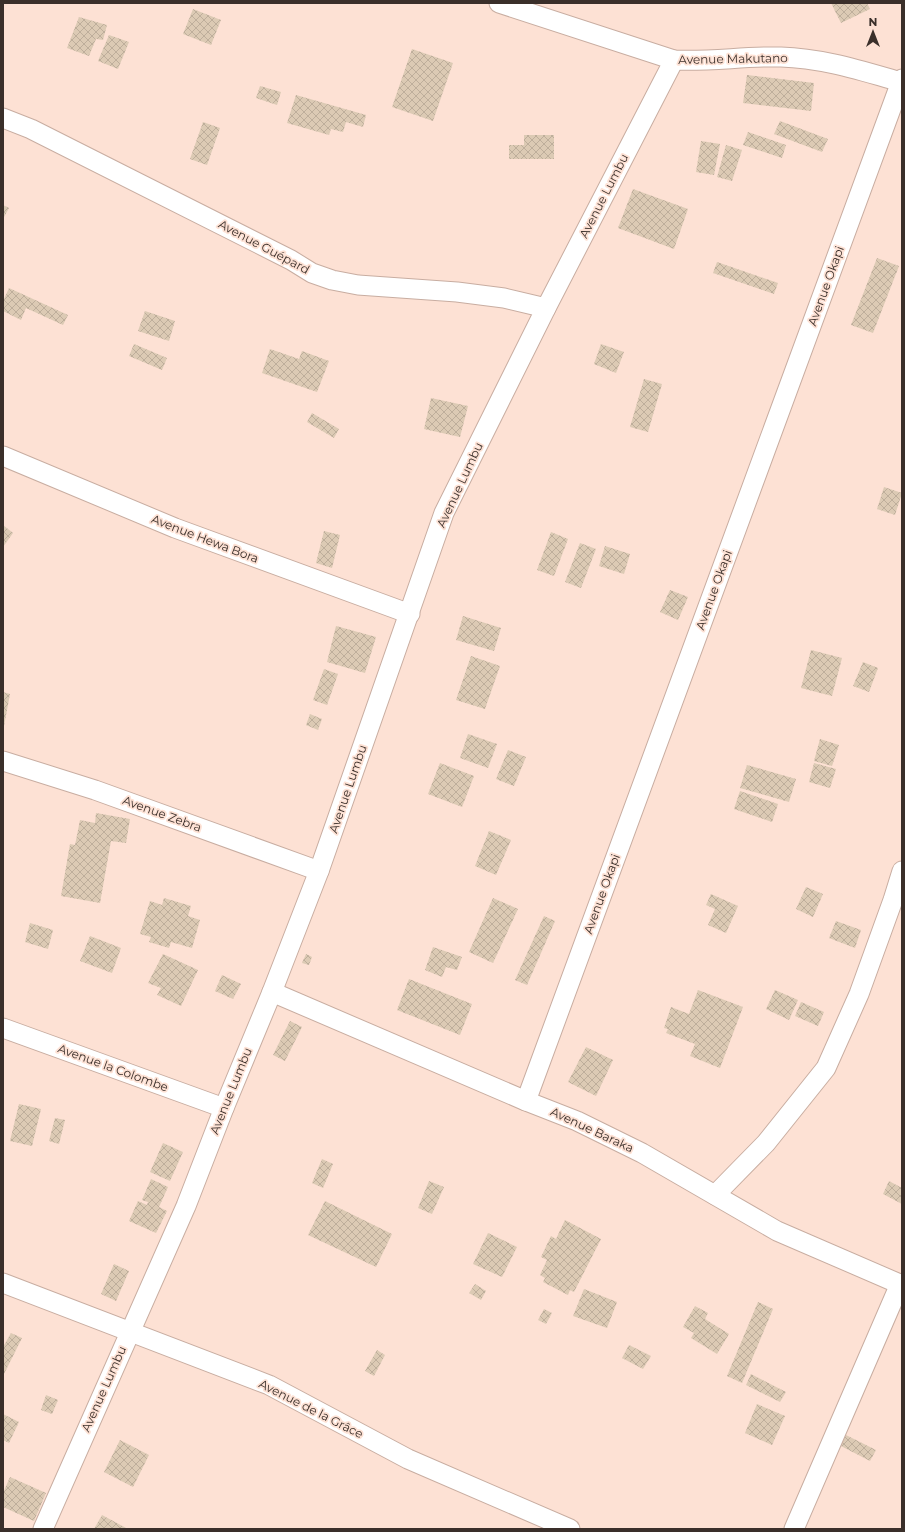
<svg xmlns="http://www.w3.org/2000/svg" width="905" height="1532" font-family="Montserrat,sans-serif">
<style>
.building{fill:url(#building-cross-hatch)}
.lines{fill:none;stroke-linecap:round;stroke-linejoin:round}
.street-casing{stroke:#c8ada1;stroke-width:21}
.street{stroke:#fff;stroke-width:19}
.labels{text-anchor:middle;stroke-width:3.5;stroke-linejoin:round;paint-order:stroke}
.street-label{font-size:12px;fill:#3a2f2a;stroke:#fde1d4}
</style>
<defs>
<pattern id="building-cross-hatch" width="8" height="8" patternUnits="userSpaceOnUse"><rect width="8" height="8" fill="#dccab4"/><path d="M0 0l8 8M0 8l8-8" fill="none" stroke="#beae9b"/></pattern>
</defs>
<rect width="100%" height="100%" fill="#fde1d4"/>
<!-- building -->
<g class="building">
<polygon points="831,3 867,3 870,9 841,23"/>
<polygon points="193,9 221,20 211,45 183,34"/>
<polygon points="79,17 107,25 103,40 96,39 89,56 67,48"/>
<polygon points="109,35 129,42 118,69 98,61"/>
<polygon points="412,49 453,63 433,121 392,107"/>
<polygon points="747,75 814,83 811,111 743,103"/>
<polygon points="260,86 281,92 277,105 256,98"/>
<polygon points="296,95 366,115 363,127 346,122 343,132 331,129 329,135 287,123"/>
<polygon points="780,121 828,139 822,152 774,134"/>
<polygon points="203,122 220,128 207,165 190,159"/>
<polygon points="748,132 786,145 782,158 743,145"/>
<polygon points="524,135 554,135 554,159 509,159 509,145 524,145"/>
<polygon points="701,141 720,144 714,175 696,172"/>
<polygon points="726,145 742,150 732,181 717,177"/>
<polygon points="633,189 688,209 674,249 618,228"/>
<polygon points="3,205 9,208 3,219"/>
<polygon points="877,258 899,266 873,333 851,325"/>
<polygon points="717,262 778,283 774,294 713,273"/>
<polygon points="9,288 68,315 63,325 26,308 21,320 3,311 3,301"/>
<polygon points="145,311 175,321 169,341 138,331"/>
<polygon points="134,344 167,358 162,370 129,356"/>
<polygon points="601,344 624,352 616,373 594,364"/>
<polygon points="270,349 299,359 302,351 329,361 317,392 262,373"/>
<polygon points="644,379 662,384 648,432 630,427"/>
<polygon points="431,398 468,406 460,437 424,429"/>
<polygon points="312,413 339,429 334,438 307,422"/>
<polygon points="884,487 902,493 895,515 877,509"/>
<polygon points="3,525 13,533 3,547"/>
<polygon points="324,531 340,535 332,568 316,563"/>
<polygon points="551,532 568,539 554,576 537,570"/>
<polygon points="580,543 596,549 581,588 565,582"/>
<polygon points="605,546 630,554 624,574 599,566"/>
<polygon points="670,590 688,597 678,620 660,612"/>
<polygon points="463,616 501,628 494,651 456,640"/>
<polygon points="336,626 376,637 365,673 327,662"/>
<polygon points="811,650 842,658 832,696 801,688"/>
<polygon points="471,656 500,666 485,709 456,700"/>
<polygon points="863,662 878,668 869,692 853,686"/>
<polygon points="324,669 338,674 327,705 313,700"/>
<polygon points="3,692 10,694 4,726 3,726"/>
<polygon points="310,714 322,719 318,730 306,725"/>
<polygon points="468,734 497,744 488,768 460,758"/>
<polygon points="820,739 839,745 832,766 814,761"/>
<polygon points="508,750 526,757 514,786 496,779"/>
<polygon points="440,763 474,776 462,807 428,794"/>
<polygon points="814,763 836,769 830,788 809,782"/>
<polygon points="747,765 796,779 789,802 740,788"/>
<polygon points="740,791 778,804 772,822 734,809"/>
<polygon points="96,813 130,819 126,843 111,841 100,903 61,896 70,844 75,845 80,820 95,823"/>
<polygon points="489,831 511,840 496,875 475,866"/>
<polygon points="806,887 823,894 813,917 796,909"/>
<polygon points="711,894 738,906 726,933 708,925 715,909 706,905"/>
<polygon points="164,898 191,906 188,916 200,920 192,948 171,942 169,948 149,942 151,937 140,934 150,901 162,905"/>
<polygon points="493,898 518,909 493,963 469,952"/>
<polygon points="544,916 555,921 527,985 515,980"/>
<polygon points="836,921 861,930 855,948 829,938"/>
<polygon points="30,923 53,930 48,949 25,942"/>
<polygon points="90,936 121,948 112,973 80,961"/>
<polygon points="433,947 462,957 457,970 446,967 442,977 425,970"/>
<polygon points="163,954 198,970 181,1006 157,995 161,988 148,983"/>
<polygon points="306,954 312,957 309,965 302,963"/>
<polygon points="222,975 241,984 233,999 215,991"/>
<polygon points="409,979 472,1004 460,1035 397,1010"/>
<polygon points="698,990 743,1007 720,1068 690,1056 695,1044 666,1033 668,1029 664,1028 671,1007 689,1014"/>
<polygon points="775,990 798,1000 789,1020 766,1009"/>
<polygon points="801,1002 824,1012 818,1026 795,1016"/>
<polygon points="290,1021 302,1027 285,1061 273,1055"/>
<polygon points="586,1047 613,1060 596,1096 568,1082"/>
<polygon points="19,1104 41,1109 32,1146 10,1141"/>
<polygon points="55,1118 65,1120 59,1144 49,1141"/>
<polygon points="163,1143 183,1152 170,1181 150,1172"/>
<polygon points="322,1159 333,1164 323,1188 312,1183"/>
<polygon points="151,1179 168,1187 159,1207 167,1211 156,1233 129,1221 138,1201 147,1205 148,1202 142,1200"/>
<polygon points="429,1181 444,1187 432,1214 418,1208"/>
<polygon points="889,1181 902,1188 902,1204 883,1194"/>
<polygon points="325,1201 392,1234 376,1267 308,1235"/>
<polygon points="565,1220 601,1239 574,1292 570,1290 568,1295 543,1282 545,1278 540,1275 547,1260 541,1257 551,1236 556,1239"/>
<polygon points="488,1233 517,1247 502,1277 473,1264"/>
<polygon points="114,1264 129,1271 116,1301 101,1294"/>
<polygon points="475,1284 486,1291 481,1300 469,1293"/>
<polygon points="584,1289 617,1302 607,1328 573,1316"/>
<polygon points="758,1302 773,1309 742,1383 727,1376"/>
<polygon points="695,1306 708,1313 705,1319 729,1334 717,1354 691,1338 694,1333 683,1327"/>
<polygon points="544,1309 552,1313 546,1324 538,1320"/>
<polygon points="11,1333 22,1338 3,1376 3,1347"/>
<polygon points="629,1345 651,1356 643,1369 622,1358"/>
<polygon points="377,1350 385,1355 374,1376 365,1371"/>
<polygon points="751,1374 786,1392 780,1402 746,1385"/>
<polygon points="46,1395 58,1400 52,1414 41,1410"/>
<polygon points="757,1404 785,1416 772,1445 745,1433"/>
<polygon points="3,1414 19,1422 9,1443 3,1440"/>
<polygon points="844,1434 876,1450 870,1461 839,1445"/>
<polygon points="120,1440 149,1455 133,1487 104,1472"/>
<polygon points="10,1477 46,1493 34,1521 3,1507 3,1493"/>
<polygon points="102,1515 128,1529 94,1529"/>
</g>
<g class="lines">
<defs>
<g id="street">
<path d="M499,3L674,60C710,62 745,56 781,57C822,58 862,71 901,82"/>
<polyline points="3,118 31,129 291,260 312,273 332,280 358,285 457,292 504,298 546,308"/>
<polyline points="3,456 175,528 410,614"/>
<polyline points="3,761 95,790 319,871"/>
<polyline points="272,992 526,1101 577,1121 642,1153 777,1231 902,1285"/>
<polyline points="3,1028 224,1108"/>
<polyline points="526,1101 902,79"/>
<polyline points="715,1195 766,1143 826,1068 859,994 893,900 902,871"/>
<polyline points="3,1283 269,1385 408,1459 570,1529"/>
<polyline points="43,1529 186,1206 224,1108 272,992 319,871 444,513 546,308 674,60"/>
<polyline points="794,1529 900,1284"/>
</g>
</defs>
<!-- street casing -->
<use href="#street" class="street-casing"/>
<!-- street -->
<use href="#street" class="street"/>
</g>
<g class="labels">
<!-- street labels -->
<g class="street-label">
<text transform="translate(733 59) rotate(-1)" y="4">Avenue Makutano</text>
<text transform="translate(604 196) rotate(-63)" y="4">Avenue Lumbu</text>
<text transform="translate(264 247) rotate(28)" y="4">Avenue Guépard</text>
<text transform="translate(826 286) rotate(-70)" y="4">Avenue Okapi</text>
<text transform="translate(460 485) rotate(-65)" y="4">Avenue Lumbu</text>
<text transform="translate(205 539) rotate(21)" y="4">Avenue Hewa Bora</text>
<text transform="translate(714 590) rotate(-70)" y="4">Avenue Okapi</text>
<text transform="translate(348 789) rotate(-71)" y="4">Avenue Lumbu</text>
<text transform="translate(162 814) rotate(20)" y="4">Avenue Zebra</text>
<text transform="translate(602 894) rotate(-70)" y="4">Avenue Okapi</text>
<text transform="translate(113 1068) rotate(20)" y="4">Avenue la Colombe</text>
<text transform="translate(231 1091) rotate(-68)" y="4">Avenue Lumbu</text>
<text transform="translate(592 1130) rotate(25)" y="4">Avenue Baraka</text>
<text transform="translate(104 1389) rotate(-66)" y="4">Avenue Lumbu</text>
<text transform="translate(311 1409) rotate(27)" y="4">Avenue de la Grâce</text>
</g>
</g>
<!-- border -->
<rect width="905" height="1532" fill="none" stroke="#3a2f2a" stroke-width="8"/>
<!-- north arrow -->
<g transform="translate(873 32)" stroke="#fde1d4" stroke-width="3" paint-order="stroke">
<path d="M0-3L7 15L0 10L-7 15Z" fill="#3a2f2a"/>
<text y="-6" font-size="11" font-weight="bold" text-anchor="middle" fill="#3a2f2a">N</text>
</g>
</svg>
